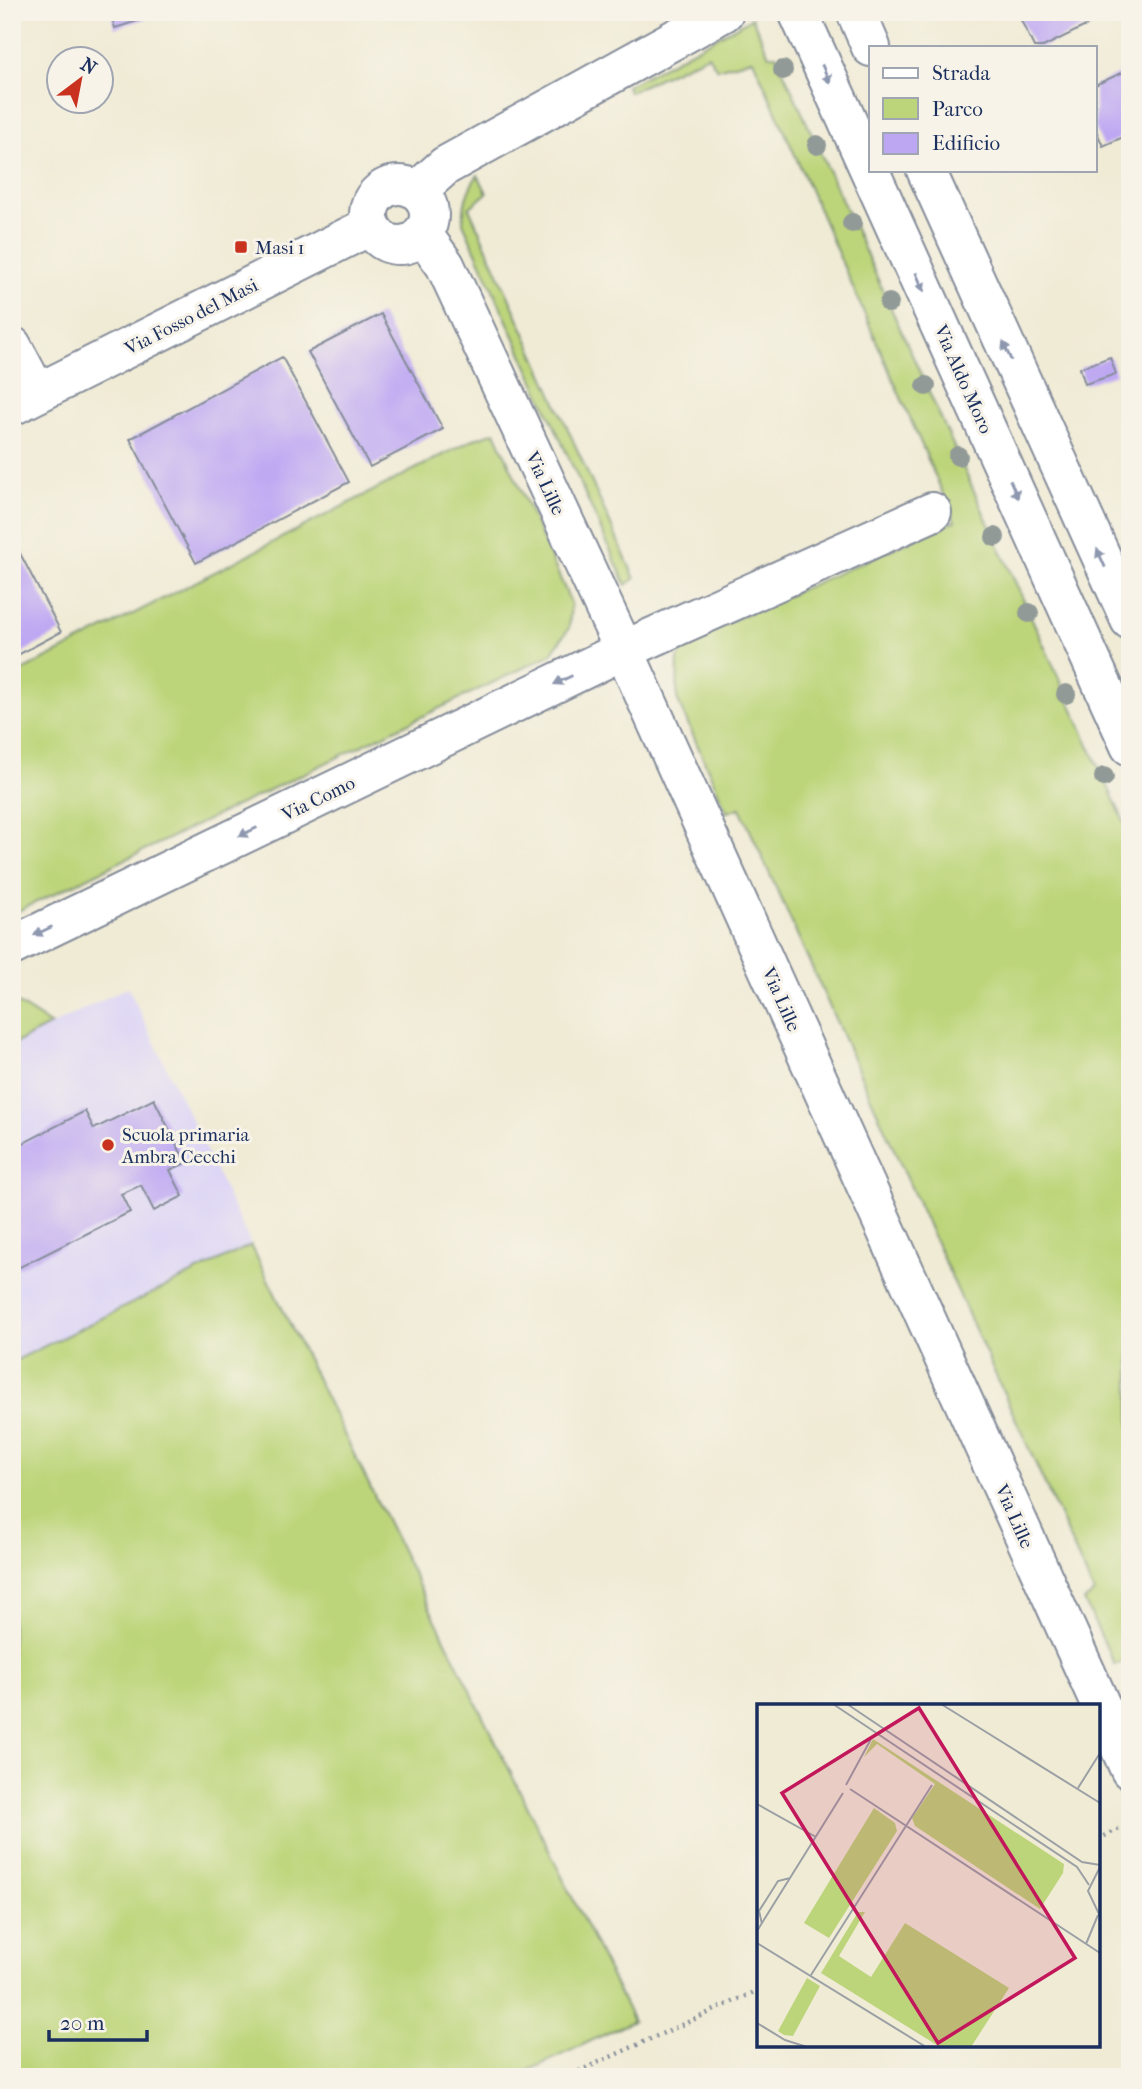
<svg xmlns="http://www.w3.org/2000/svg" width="1142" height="2089" font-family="'IM FELL French Canon',serif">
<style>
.built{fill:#ddd5f6}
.green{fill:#bdd57a;stroke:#6c826c;stroke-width:2}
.building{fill:#bda7f3}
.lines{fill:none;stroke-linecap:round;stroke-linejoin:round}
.minor-casing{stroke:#868d9a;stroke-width:42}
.major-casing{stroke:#868d9a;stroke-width:42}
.path{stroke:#868d9a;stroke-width:4.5;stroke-dasharray:2 5;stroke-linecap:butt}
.minor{stroke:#fff;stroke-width:38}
.major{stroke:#fff;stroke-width:38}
.tree{fill:#919a97}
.oneway{fill:#8d97ae}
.poi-dot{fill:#c8321e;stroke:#f7f3e8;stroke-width:2.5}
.labels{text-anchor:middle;stroke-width:6;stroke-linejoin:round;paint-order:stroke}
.poi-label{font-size:19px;fill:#1b2f5e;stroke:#f7f3e8;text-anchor:start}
.street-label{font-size:19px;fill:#1b2f5e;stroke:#f7f3e8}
.inset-road{fill:none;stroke:#9ba0a5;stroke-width:2}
.view{fill:#c2185b;fill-opacity:0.15;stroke:#c2185b;stroke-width:3.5}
.inset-edge{fill:none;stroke:#1b2f5e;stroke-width:3.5}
</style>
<rect width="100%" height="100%" fill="#f7f3e8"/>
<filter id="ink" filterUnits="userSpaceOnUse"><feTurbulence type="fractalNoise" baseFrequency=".0143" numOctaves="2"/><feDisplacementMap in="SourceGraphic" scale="14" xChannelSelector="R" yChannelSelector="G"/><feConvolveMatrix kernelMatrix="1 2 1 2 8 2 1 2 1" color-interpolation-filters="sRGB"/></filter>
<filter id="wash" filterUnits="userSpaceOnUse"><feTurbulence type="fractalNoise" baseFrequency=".00686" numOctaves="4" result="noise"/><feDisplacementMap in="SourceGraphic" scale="28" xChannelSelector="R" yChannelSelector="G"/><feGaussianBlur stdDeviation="1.57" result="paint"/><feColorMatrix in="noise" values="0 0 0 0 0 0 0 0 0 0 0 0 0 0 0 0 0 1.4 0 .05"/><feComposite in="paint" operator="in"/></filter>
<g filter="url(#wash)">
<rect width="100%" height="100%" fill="#f0ebd5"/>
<!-- built -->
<polygon class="built" points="128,987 251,1245 12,1362 12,1045"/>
<!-- green -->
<g class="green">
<polygon points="752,18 769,55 776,55 1130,835 1130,1658 1115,1665 1084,1601 1094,1593 740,808 727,812 677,699 678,658 688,640 955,521 753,59 717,69 708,55 629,92 627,86"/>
<path d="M478,175L487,193L469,208L635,579L626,585L463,223C464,204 466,191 478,175Z"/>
<polygon points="495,432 571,603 569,628 550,655 12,914 12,676 474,439"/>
<polygon points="12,1000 51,1025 12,1045"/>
<polygon points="251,1245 633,2021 515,2077 12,2077 12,1362"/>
</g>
<g id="blocks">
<!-- building -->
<g class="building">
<polygon points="110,12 163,12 163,13 115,28"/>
<polygon points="1017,12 1114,12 1043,47 1034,47"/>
<polygon points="1130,69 1130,134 1103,146 1095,128 1095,85"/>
<polygon points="381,314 443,429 370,467 308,352"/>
<polygon points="282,357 349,482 196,563 130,439"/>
<polygon points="1110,357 1116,374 1085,384 1080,368"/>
<polygon points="12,538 61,632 12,658"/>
<polygon points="154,1099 186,1163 170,1170 183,1196 154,1211 141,1185 121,1194 130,1212 12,1271 12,1149 85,1111 94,1129"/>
</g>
</g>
</g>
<g filter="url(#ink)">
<use href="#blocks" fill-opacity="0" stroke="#868d9a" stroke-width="2"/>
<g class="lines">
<defs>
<g id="minor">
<circle cx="399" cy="215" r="30"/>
<polyline points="417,191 445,166 724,12"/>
<polyline points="422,233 445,265 624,650 1130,1770"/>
<polyline points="12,346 37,393"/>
<polyline points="12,406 370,226"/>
<polyline points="12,946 624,650 932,512"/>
</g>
<g id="major">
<polyline points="798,12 1130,746"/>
<polyline points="856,12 871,47"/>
<polyline points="926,170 1130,620"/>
</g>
</defs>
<!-- minor casing -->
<use href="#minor" class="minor-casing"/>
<!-- major casing -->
<use href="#major" class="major-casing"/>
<!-- path -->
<g class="path">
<polyline points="1098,1839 1130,1824"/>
<polyline points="566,2077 759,1990"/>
</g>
<!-- minor -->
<use href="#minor" class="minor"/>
<!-- major -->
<use href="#major" class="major"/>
</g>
<!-- trees -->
<g class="tree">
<circle cx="783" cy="70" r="10"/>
<circle cx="817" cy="145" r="10"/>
<circle cx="852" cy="223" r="10"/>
<circle cx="889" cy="303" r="10"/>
<circle cx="926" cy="386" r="10"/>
<circle cx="958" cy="456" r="10"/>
<circle cx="995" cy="537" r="10"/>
<circle cx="1029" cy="613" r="10"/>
<circle cx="1066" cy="694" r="10"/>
<circle cx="1104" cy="777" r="10"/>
</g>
<!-- one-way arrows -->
<defs><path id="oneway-solid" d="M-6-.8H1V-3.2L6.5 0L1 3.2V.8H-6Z" transform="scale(1.75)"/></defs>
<g class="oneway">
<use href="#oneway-solid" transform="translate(826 74) rotate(66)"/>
<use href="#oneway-solid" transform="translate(920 282) rotate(66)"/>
<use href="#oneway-solid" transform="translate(1007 351) rotate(-114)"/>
<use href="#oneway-solid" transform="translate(1014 489) rotate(66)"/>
<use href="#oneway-solid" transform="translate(1101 558) rotate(-114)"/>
<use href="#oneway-solid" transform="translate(563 680) rotate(154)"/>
<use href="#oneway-solid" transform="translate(248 832) rotate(154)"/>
<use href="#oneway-solid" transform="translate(43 931) rotate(154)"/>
</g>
</g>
<!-- markers -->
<g class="poi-dot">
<rect x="234" y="240" width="14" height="14" rx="3.5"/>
<circle cx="108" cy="1145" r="7"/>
</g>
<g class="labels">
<!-- poi labels -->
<g class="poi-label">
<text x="255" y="254">Masi 1</text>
<text x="122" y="1141">Scuola primaria<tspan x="122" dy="22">Ambra Cecchi</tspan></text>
</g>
<!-- street labels -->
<g class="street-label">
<text transform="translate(191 316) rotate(-27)" y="7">Via Fosso del Masi</text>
<text transform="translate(964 379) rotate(66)" y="7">Via Aldo Moro</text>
<text transform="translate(546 483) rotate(65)" y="7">Via Lille</text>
<text transform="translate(318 798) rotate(-26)" y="7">Via Como</text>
<text transform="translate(782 999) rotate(66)" y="7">Via Lille</text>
<text transform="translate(1015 1516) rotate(66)" y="7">Via Lille</text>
</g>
</g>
<!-- overview -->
<g transform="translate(757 1704)">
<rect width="343" height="343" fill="#f0ebd5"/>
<path d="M116,35L307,160L306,169L283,205L158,122L155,114L178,80L120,40L107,53ZM117,104L138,119L140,127L72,234L47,219ZM101,208H108L82,252L114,273L148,219L252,284L214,343H183L64,269ZM50,274L63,282L36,332L27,331L21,327Z" fill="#bdd57a"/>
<path class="inset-road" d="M76,0L320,163L332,181M90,0L325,158L343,161M184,0L343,99M89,81L114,35M321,84L343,49M93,85L343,249M0,100L59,133M343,163L331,187L343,212M5,220L2,207L21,177L33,174M0,227L86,89M0,239L169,343M329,240L341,211M54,271L175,81M0,319L28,336L50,343"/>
<path class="view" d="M162,4L318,254L181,339L25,89Z"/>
<rect width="343" height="343" class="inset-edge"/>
</g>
<!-- margin -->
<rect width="1142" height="2089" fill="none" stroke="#f7f3e8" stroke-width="42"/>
<!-- legend -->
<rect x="869" y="46" width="228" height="126" fill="#f7f3e8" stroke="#9fa5b1" stroke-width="2"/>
<rect x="883" y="68" width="35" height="10" fill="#ffffff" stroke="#9fa5b1" stroke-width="2"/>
<text x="932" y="80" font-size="21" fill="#1b2f5e">Strada</text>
<rect x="883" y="98" width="35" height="21" fill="#bdd57a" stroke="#9fa5b1" stroke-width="2"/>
<text x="932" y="116" font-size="21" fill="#1b2f5e">Parco</text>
<rect x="883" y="133" width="35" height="21" fill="#bda7f3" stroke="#9fa5b1" stroke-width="2"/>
<text x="932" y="150" font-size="21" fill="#1b2f5e">Edificio</text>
<!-- north arrow -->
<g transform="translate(80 80) rotate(32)"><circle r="33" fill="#f7f3e8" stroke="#9fa5b1" stroke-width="2"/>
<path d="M0-5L12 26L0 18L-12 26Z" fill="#c8321e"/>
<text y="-10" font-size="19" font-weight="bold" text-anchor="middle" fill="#1b2f5e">N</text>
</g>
<!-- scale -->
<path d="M49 2030v10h98v-10" fill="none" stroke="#1b2f5e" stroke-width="3.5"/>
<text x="60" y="2030" font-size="21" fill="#1b2f5e" stroke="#f7f3e8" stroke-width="5" paint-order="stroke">20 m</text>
</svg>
